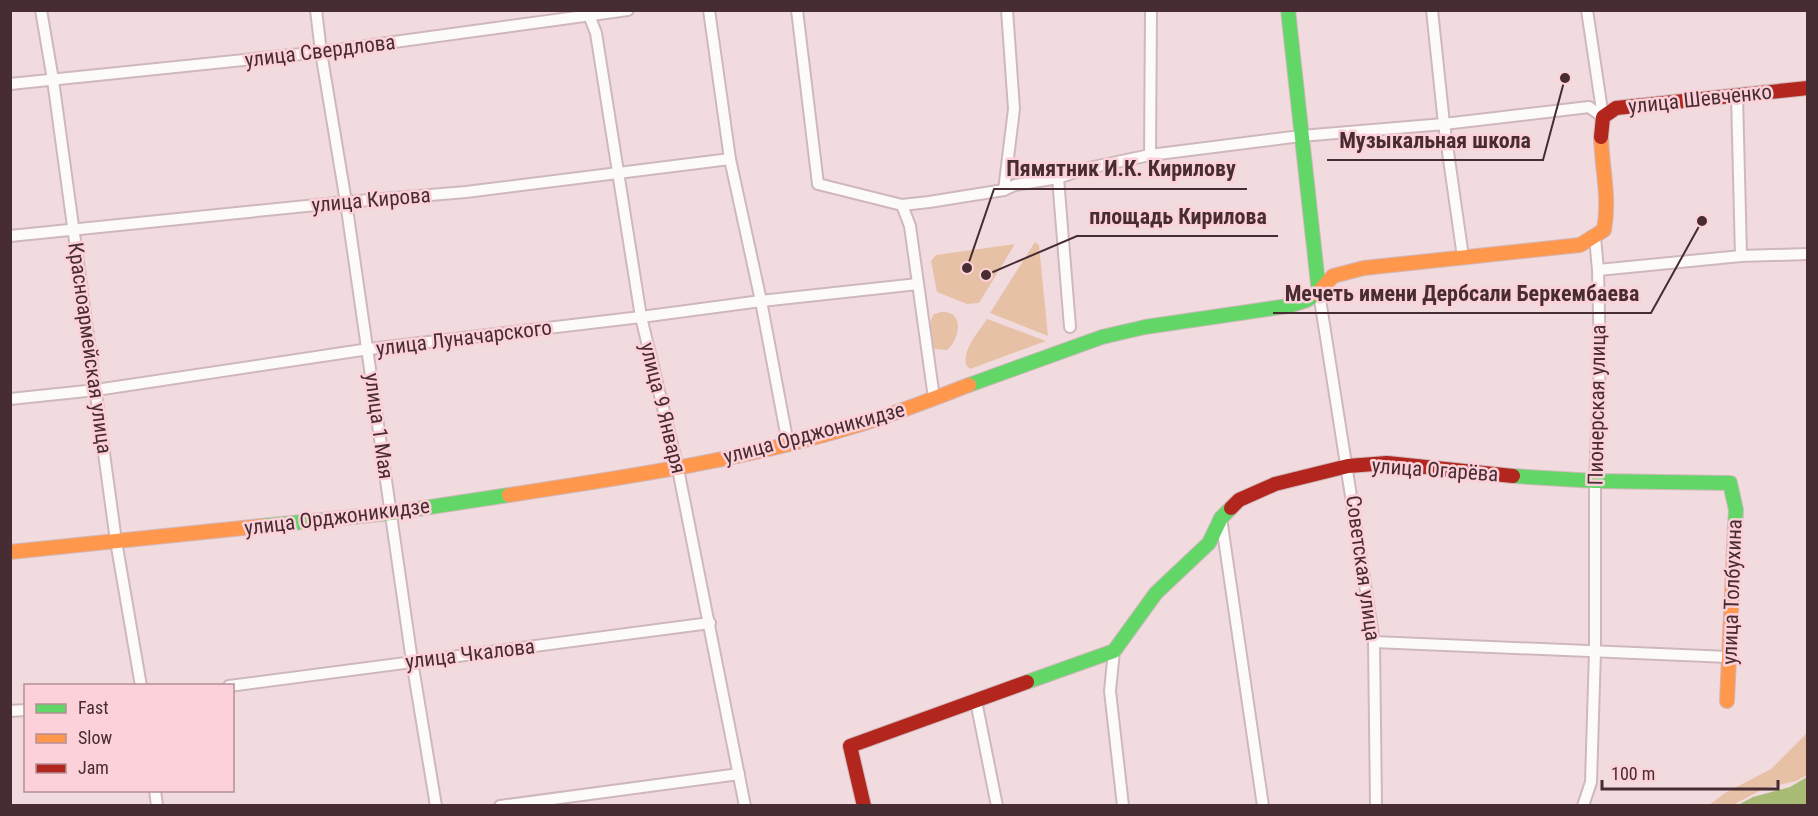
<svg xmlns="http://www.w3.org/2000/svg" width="1818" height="816" font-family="'Roboto Condensed',sans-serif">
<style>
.green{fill:#e7c1a6}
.water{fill:#a8bc75}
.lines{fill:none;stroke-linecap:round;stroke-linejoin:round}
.street-casing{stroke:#cfb8bc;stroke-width:14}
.fast-casing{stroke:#cfb8bc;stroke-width:16}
.slow-casing{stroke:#cfb8bc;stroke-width:16}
.jam-casing{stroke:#cfb8bc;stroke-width:16}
.street{stroke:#fdfafa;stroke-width:10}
.fast{stroke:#63d668;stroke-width:14}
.slow{stroke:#ff974d;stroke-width:14}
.jam{stroke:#b3261e;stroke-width:14}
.labels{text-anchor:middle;stroke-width:5;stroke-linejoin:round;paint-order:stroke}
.street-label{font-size:21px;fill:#472c31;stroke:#fcd1d9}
.leader{fill:none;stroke:#472c31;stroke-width:2}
.callout-dot{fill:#472c31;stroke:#fcd1d9;stroke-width:2}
.callout-label{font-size:22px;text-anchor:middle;font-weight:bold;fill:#472c31;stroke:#fcd1d9;stroke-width:5;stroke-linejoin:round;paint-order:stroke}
</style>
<rect width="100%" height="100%" fill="#f2dbdf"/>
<!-- green -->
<g class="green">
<polygon points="1035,242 1039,245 1048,336 990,313"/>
<polygon points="1015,244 979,303 967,304 937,292 931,261 936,255"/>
<path d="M941,312C965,310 960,339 947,350L935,349C929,339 927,324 934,314Z"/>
<path d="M987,319L1046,341L970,369L966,365C963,348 978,333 987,319Z"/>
<polygon points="1807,733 1807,775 1796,781 1763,789 1733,805 1709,805 1725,793 1771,769"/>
</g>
<!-- water -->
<polygon class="water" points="1807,777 1807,805 1738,805 1753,797 1790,787"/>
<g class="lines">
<defs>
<g id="street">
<polyline points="41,10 53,80 116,541 141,686"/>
<polyline points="316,10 321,52 346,202 412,661 436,806"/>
<polyline points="587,10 596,33 641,317 678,469 745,806"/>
<polyline points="709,10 730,159 761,301 788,444"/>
<polyline points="797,10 818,184 902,205 929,202 1004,190 1015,185 1058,178 1084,169 1150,155 1301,136 1444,124 1589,107 1603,117"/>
<polyline points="1432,10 1444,124 1463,257"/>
<polyline points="1587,10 1603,117"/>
<polyline points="10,84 321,52 628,10"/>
<polyline points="1737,95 1741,256"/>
<polyline points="1150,155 1151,10"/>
<polyline points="1058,178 1070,327"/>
<polyline points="1004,190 1014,109 1007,10"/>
<polyline points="902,205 910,226 934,398"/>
<polyline points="10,236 346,202 466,192 730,159"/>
<polyline points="1598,270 1741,256 1808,254"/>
<polyline points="1319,293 1374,642 1376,806"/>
<polyline points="10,399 96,390 369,349 641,317 761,301 918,284"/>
<polyline points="1221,518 1263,806"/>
<polyline points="1374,642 1729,657"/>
<polyline points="1114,651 1110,691 1123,806"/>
<polyline points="229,686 710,623"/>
<polyline points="976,701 997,806"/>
<polyline points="10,711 26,710"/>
<polyline points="155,790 157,806"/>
<polyline points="500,806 739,774"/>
<polyline points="1583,806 1591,782 1595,651 1595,481 1600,359 1598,270 1595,237"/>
</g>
<g id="fast">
<polyline points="1288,10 1319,293"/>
<polyline points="969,385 1102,337 1145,327 1288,306 1307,300 1317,294"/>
<polyline points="1513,476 1595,481 1730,483 1736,510 1735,527"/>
<polyline points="262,526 391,513 509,495"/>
<polyline points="1027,682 1114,651 1156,593 1209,543 1221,518 1231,508"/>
</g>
<g id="slow">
<path d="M1317,294L1333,276L1364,268L1580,245L1604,230C1610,198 1602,169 1601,137"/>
<path d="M509,495C627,477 744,460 858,425C895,414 932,399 969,385"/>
<polyline points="10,552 262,526"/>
<polyline points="1727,701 1735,527"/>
</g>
<g id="jam">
<polyline points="1601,137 1603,117 1616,108 1808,88"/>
<polyline points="1231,508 1239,500 1275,484 1348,466 1387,463 1513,476"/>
<polyline points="864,806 850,746 1027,682"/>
</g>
</defs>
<!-- street casing -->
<use href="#street" class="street-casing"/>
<!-- fast casing -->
<use href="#fast" class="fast-casing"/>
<!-- slow casing -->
<use href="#slow" class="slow-casing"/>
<!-- jam casing -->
<use href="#jam" class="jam-casing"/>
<!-- street -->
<use href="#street" class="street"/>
<!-- fast -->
<use href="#fast" class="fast"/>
<!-- slow -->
<use href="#slow" class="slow"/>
<!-- jam -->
<use href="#jam" class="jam"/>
</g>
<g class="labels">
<!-- street labels -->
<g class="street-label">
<text transform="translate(320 51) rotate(-7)" y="7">улица Свердлова</text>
<text transform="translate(1700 99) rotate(-6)" y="7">улица Шевченко</text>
<text transform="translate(371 200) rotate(-5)" y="7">улица Кирова</text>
<text transform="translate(464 338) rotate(-7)" y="7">улица Луначарского</text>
<text transform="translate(90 348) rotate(82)" y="7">Красноармейская улица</text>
<text transform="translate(1597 405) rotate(-89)" y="7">Пионерская улица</text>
<text transform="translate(663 408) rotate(76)" y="7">улица 9 Января</text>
<text transform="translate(379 426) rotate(82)" y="7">улица 1 Мая</text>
<text transform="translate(814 433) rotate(-15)" y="7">улица Орджоникидзе</text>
<text transform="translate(1435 470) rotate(4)" y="7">улица Огарёва</text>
<text transform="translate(337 517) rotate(-7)" y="7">улица Орджоникидзе</text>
<text transform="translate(1363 568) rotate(82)" y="7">Советская улица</text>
<text transform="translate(1732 592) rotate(-88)" y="7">улица Толбухина</text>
<text transform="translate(470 654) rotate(-7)" y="7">улица Чкалова</text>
</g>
</g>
<!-- callouts -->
<path class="leader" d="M1565 78L1543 160H1327M967 268L994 189H1247M986 275L1077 236H1278M1702 221L1651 313H1273"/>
<g class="callout-dot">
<circle cx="1565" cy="78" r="6"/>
<circle cx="967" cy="268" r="6"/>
<circle cx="986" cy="275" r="6"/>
<circle cx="1702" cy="221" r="6"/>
</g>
<g class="callout-label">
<text x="1435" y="148">Музыкальная школа</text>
<text x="1121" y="176">Пямятник И.К. Кирилову</text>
<text x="1178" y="224">площадь Кирилова</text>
<text x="1462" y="301">Мечеть имени Дербсали Беркембаева</text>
</g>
<!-- border -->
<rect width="1818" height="816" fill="none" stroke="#472c31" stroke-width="24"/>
<!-- legend -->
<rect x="24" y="684" width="210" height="108" fill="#fcd1d9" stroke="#b48f96" stroke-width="1.5"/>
<rect x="36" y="704" width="30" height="9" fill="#63d668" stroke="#b48f96" stroke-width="1.5"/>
<text x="78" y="714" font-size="18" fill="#472c31">Fast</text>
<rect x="36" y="734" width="30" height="9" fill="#ff974d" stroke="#b48f96" stroke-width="1.5"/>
<text x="78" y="744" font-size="18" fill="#472c31">Slow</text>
<rect x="36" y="764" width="30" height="9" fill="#b3261e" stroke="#b48f96" stroke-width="1.5"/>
<text x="78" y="774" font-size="18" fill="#472c31">Jam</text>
<!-- scale -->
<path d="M1602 780v9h176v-9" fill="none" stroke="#472c31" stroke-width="3"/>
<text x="1611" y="780" font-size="18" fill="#472c31" stroke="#fcd1d9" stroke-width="4.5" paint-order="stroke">100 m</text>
</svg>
